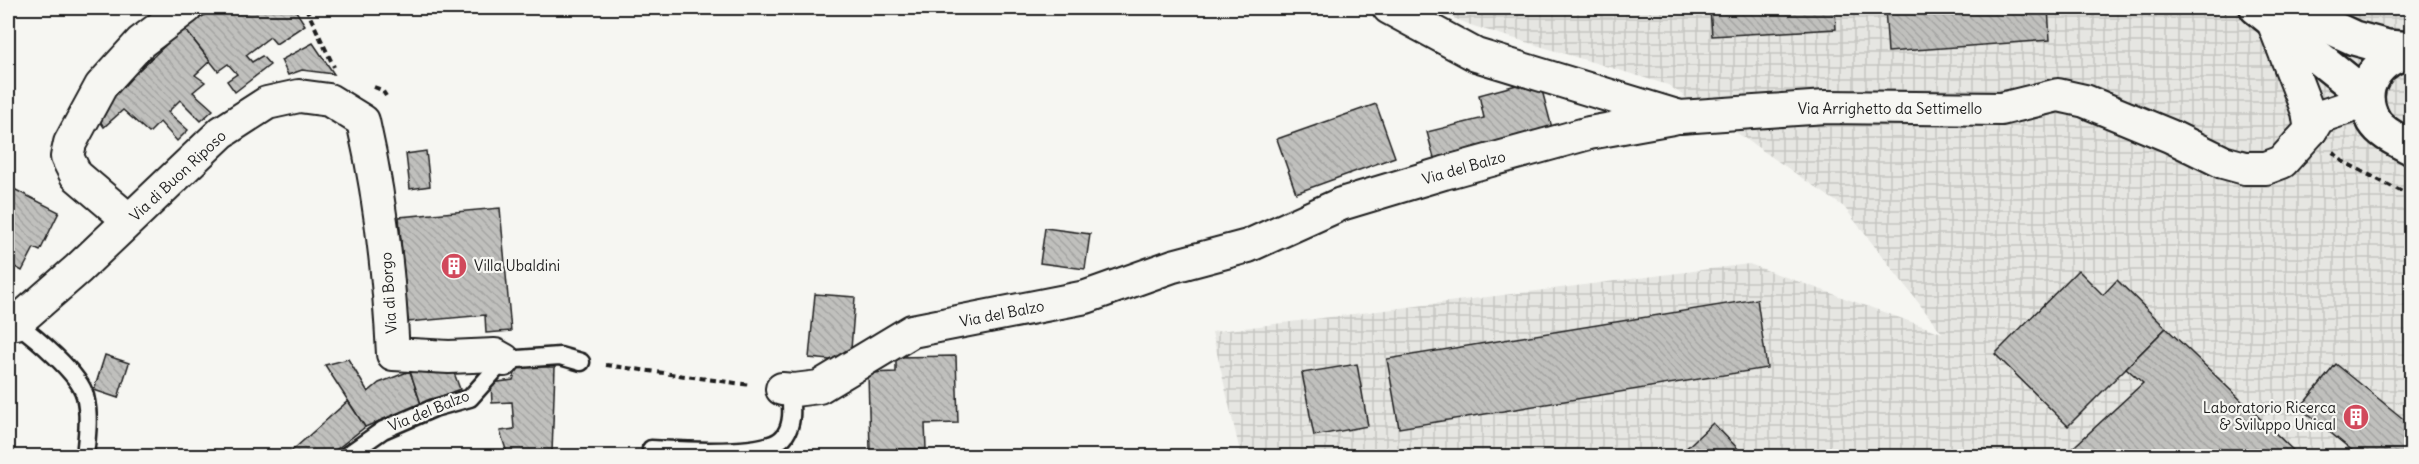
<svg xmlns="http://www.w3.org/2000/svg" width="2419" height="464" font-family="Delius,sans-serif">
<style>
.industrial{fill:url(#industrial-grid)}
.building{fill:url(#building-back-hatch);stroke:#1c1c1c;stroke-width:1.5}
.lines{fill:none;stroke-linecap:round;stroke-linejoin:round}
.lane-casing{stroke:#1c1c1c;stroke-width:21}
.street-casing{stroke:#1c1c1c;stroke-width:36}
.secondary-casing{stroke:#1c1c1c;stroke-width:38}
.path{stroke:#1c1c1c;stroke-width:4;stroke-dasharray:6 4.5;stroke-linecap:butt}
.lane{stroke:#f6f6f2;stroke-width:16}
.street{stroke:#f6f6f2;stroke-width:32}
.secondary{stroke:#f6f6f2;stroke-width:33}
.labels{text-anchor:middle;stroke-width:4.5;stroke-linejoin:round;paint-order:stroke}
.street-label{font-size:15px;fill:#1c1c1c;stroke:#f6f6f2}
.poi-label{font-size:15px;fill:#1c1c1c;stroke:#f6f6f2;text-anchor:start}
</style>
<defs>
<pattern id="industrial-grid" width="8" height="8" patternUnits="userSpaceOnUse" patternTransform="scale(1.5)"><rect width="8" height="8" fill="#e6e6e2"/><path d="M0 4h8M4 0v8" fill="none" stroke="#c5c5c1"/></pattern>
<pattern id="building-back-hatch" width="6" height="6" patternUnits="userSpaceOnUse" patternTransform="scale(1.5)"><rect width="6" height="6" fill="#c0c0bd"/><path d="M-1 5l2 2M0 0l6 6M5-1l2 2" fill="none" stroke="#a4a4a2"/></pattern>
</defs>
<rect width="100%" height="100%" fill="#f6f6f2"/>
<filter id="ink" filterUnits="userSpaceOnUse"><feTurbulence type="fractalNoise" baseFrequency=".0167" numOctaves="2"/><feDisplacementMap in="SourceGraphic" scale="12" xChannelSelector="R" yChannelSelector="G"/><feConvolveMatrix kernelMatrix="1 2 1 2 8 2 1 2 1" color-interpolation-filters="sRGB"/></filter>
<g filter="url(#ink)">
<!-- industrial -->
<polygon class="industrial" points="1429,8 2411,8 2411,456 1241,456 1212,332 1749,264 1942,333 1844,207 1668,85 1473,26"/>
<!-- building -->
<g class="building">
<polygon points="216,8 294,8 305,25 276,44 270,37 246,55 252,62 262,56 270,65 235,92 227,81 237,74 228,64 218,71 184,28"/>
<polygon points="1710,8 1835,8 1836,29 1712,36"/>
<polygon points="1885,8 2048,8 2050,40 1888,52"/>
<polygon points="184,28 210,61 195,75 205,82 193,92 213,110 201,121 180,100 168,112 188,130 177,141 160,122 149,133 123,110 104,127 94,112"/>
<polygon points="313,43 334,74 302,70 288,75 281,60"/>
<polygon points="1539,79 1552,128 1434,158 1427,132 1484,118 1479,95"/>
<polygon points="1376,104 1395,157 1296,193 1277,139"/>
<polygon points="426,151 430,186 410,189 406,154"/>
<polygon points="8,186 59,212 40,251 34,248 22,271 8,263"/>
<polygon points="500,208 511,331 486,333 485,315 408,322 399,217"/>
<polygon points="1045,228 1090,234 1085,269 1040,263"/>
<polygon points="2078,270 2103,295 2117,280 2166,328 2068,426 1995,354"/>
<polygon points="815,294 855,297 850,362 809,358"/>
<polygon points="1757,299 1767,368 1399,428 1387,359"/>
<polygon points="2166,328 2299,456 2064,456 2143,383 2126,368"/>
<polygon points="105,355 129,363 118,398 94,390"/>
<polygon points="956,356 958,423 925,424 926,449 870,450 868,373 896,372 896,357"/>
<polygon points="348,359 368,392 379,383 410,371 421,404 365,427 325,365"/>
<polygon points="450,362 460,389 421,404 410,371"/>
<polygon points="1357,364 1368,426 1314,436 1302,373"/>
<polygon points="2336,364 2412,426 2412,456 2359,456 2300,408"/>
<polygon points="517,366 555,367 552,453 508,456 500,431 514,429 512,402 492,403 491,383 513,380"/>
<polygon points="348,401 365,427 328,456 286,456"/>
<polygon points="1713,423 1745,456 1678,456"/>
</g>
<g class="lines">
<defs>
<g id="lane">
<path d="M16,323C34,336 80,374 85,396C90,416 87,436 85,456"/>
<path d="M651,449C679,450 770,458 785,435C794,422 791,405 790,390"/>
<polyline points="346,456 383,430 434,408 470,398 504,360 560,356 581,362"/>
</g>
<g id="street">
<polyline points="1389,8 1476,55 1680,117 1826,107 2001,109 2058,95 2085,101 2170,136 2223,162 2245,168 2266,168 2282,162 2311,130 2319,117 2367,101"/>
<polyline points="2274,24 2308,112 2311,130"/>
<polyline points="129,220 76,175 67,157 70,143 101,86 141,42 186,8"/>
<path d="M8,321L16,323L78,269L222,132L267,103L299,96L329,100L363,121C381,200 389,273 393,354L449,357L495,355L504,360"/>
<polyline points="782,389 794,390 819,387 912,331 1086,297 1173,266 1248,246 1341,204 1444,173 1589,133 1673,118"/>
</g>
<g id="secondary">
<polyline points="2257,8 2359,90 2367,101"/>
<polyline points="2289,8 2354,38 2387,47 2412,49"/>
<path d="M2412,52C2378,56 2355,88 2374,121C2382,134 2398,140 2412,148"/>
</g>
</defs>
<!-- lane casing -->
<use href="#lane" class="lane-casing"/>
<!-- street casing -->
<use href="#street" class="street-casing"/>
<!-- secondary casing -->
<use href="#secondary" class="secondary-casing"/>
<!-- path -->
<g class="path">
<polyline points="306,8 334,67"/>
<polyline points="2215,8 2225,13"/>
<polyline points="374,87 382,90 386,96"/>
<polyline points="2333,152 2342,161 2412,197"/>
<polyline points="606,365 750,385"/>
</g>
<!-- lane -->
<use href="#lane" class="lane"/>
<!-- street -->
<use href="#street" class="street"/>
<!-- secondary -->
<use href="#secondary" class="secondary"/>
</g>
</g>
<!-- icons -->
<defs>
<symbol id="building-disc" viewBox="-11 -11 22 22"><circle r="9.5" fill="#d1495b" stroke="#f6f6f2"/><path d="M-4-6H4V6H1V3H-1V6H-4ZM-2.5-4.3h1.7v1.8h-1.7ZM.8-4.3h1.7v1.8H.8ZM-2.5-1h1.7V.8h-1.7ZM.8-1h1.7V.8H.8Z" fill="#fff"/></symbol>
</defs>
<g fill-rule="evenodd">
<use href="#building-disc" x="439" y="251" width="30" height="30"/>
<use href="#building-disc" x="2341" y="402" width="30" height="30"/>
</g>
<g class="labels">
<!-- street labels -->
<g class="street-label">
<text x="1890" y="114">Via Arrighetto da Settimello</text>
<text transform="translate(1464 168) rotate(-16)" y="5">Via del Balzo</text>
<text transform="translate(178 176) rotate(-43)" y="5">Via di Buon Riposo</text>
<text transform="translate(389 293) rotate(-94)" y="5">Via di Borgo</text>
<text transform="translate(1002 314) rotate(-11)" y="5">Via del Balzo</text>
<text transform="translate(429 411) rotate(-22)" y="5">Via del Balzo</text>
</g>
<!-- poi labels -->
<g class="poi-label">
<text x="474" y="271">Villa Ubaldini</text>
<text x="2336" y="413" text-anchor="end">Laboratorio Ricerca<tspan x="2336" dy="17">&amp; Sviluppo Unical</tspan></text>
</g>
</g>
<!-- margin -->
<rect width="2419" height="464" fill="none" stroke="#f6f6f2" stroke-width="30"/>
<rect x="15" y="15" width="2389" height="434" fill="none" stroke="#1c1c1c" stroke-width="2" filter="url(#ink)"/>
</svg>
